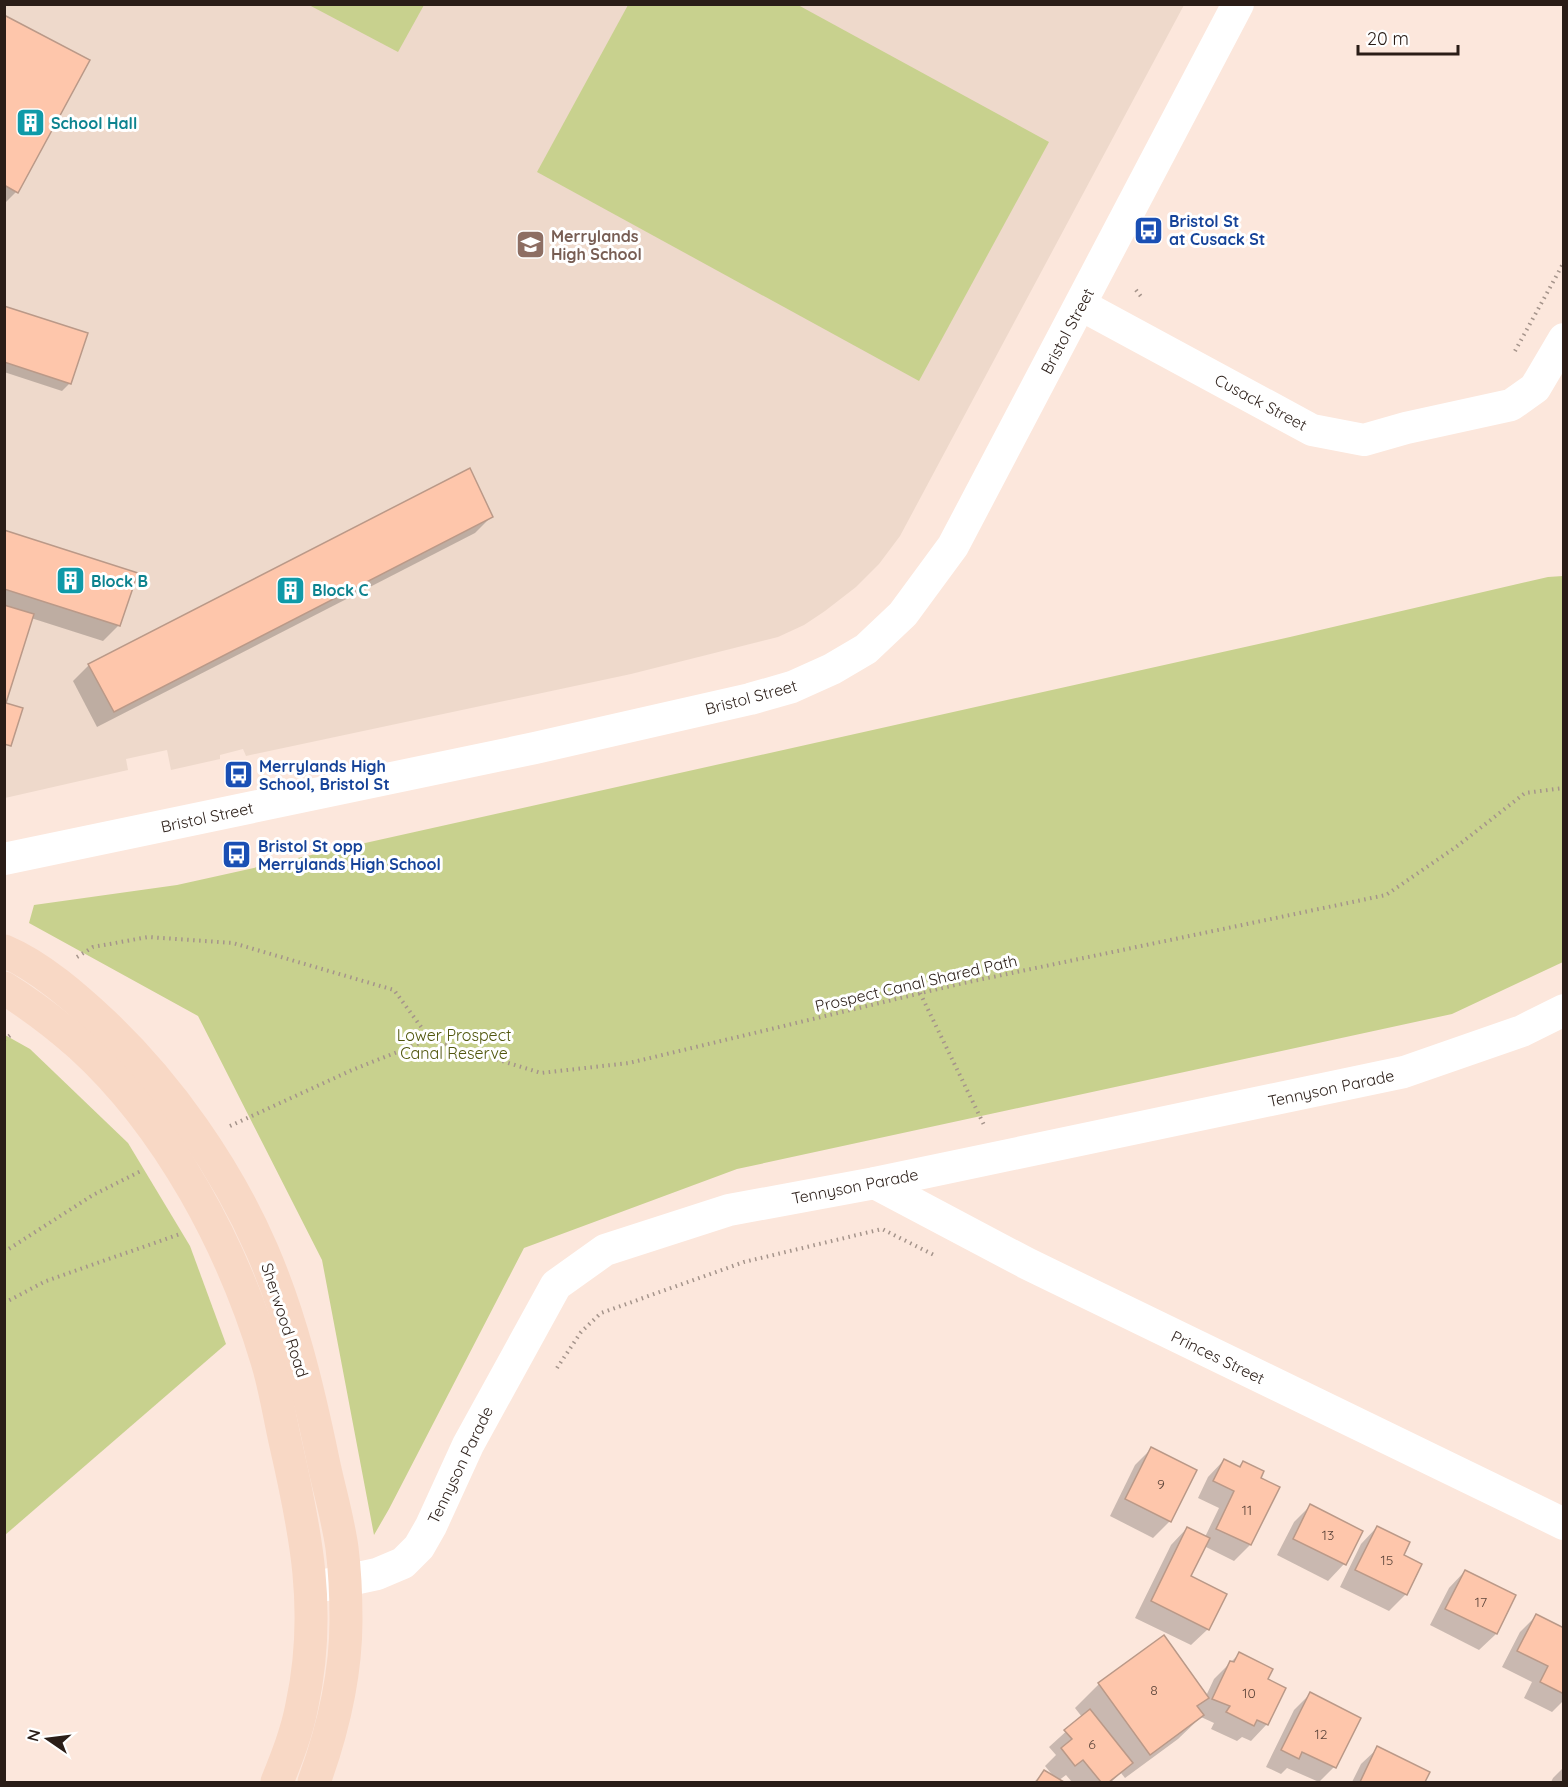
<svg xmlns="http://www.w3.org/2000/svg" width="1568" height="1787" font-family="Quicksand,sans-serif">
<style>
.education{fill:#eed9cb}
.green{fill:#c8d18e}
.shadow{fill:#0003}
.building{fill:#fec6ab;stroke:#ba9988;stroke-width:1.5}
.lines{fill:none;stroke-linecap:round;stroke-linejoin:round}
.path{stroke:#a5948b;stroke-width:4;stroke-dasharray:1.5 4.5;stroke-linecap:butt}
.street{stroke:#fff;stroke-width:32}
.secondary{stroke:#f8d8c5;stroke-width:33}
.labels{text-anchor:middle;stroke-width:6;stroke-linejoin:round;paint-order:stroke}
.number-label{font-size:14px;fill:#5f473c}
.culture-label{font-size:16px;font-weight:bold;fill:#0d838f;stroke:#fff;text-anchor:start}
.transit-label{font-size:16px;font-weight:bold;fill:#164399;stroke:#fff;text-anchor:start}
.education-label{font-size:16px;font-weight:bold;fill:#785e54;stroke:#fff;text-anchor:start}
.street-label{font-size:16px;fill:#2a1d17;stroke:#fff}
.park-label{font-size:16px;fill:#50560d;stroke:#fff}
</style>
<rect width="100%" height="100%" fill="#fce7dc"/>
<!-- education -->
<polygon class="education" points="4,5 1184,5 900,536 879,564 856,587 825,611 804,625 778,637 631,674 246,756 243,749 220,755 220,759 171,770 167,750 126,759 128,770 5,798"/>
<!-- green -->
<g class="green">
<polygon points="309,5 424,5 398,52"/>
<polygon points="628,5 798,5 1049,142 919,381 537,172"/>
<polygon points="1563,576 1563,962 1452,1014 737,1169 524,1248 389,1509 374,1535 322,1260 198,1016 29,923 34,905 177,885 1290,637 1548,577"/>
<polygon points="5,1035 30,1049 128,1143 190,1246 226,1344 5,1535"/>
</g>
<!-- shadow -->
<g class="shadow">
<polygon points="4,17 16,192 4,204"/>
<polygon points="4,307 70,383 62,391 4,372"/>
<polygon points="491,517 475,533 97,727 73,681 89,665"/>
<polygon points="4,532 119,625 103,641 31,618 4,704"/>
<polygon points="1151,1449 1170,1521 1153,1538 1110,1516 1135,1465"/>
<polygon points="1224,1460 1238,1467 1243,1462 1259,1478 1278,1487 1250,1545 1234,1561 1204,1546 1189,1577 1208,1629 1191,1645 1135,1618 1171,1545 1187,1528 1205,1537 1219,1508 1198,1498 1208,1477"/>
<polygon points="1310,1506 1361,1531 1344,1564 1328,1581 1277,1555 1294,1522"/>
<polygon points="1377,1527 1402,1556 1420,1565 1406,1594 1389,1611 1340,1587 1361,1544"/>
<polygon points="1465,1571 1514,1596 1496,1634 1479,1650 1430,1625 1449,1588"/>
<polygon points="1536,1616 1564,1630 1564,1700 1552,1712 1524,1698 1532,1682 1502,1667 1520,1632"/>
<polygon points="1239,1654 1266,1680 1267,1724 1251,1741 1242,1737 1237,1741 1211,1729 1214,1723 1201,1717 1178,1739 1125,1778 1121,1773 1111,1782 1072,1782 1066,1775 1058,1781 1061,1782 1034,1782 1045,1772 1055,1778 1045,1766 1056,1755 1049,1747 1082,1717 1075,1708 1099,1684 1206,1696 1214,1679"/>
<polygon points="1310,1694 1334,1767 1319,1782 1287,1768 1281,1774 1266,1767 1294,1710"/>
<polygon points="1378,1748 1428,1773 1423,1782 1352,1782 1361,1764"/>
<polygon points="1564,1767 1564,1782 1551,1782 1553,1778"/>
</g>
<!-- building -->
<g class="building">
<polygon points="4,15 90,60 18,193 4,185"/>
<polygon points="4,306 88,333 71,384 4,362"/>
<polygon points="470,468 493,517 114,712 88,664"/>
<polygon points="4,530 138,573 120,626 4,589"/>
<polygon points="4,605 34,614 6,703 23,708 11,746 4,744"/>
<polygon points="1151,1447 1197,1470 1171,1522 1125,1499"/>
<polygon points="1224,1459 1240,1467 1243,1461 1264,1471 1261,1478 1280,1487 1251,1545 1216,1529 1234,1491 1213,1481"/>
<polygon points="1310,1504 1363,1531 1346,1565 1293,1539"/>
<polygon points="1377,1526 1410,1542 1404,1555 1422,1564 1407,1595 1355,1570"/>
<polygon points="1187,1527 1210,1538 1191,1576 1227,1594 1209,1630 1151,1601"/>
<polygon points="1465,1570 1516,1595 1497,1634 1445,1609"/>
<polygon points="1536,1614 1564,1628 1564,1694 1540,1682 1548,1666 1517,1651"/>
<polygon points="1164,1635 1209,1698 1197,1706 1204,1715 1150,1755 1098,1683"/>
<polygon points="1239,1652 1273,1669 1268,1679 1286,1688 1268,1725 1257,1720 1254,1726 1226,1712 1230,1706 1212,1699 1230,1661 1234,1662"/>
<polygon points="1310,1692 1361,1718 1336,1768 1302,1752 1299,1759 1281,1750"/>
<polygon points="1090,1709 1133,1763 1109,1782 1101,1782 1083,1760 1075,1766 1061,1748 1072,1739 1064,1730"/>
<polygon points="1377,1746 1430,1772 1425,1782 1360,1782"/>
<polygon points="1044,1770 1064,1782 1036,1782"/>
</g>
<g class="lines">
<!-- path -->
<g class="path">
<polyline points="1136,290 1143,299"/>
<polyline points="1515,351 1564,262"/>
<polyline points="77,957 93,947 148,937 233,943 394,990 430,1039"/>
<polyline points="920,993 985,1127"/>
<polyline points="4,1040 13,1033"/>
<polyline points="230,1126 352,1070 430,1039 541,1073 629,1063 959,984 1386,895 1456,847 1525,793 1564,788"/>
<polyline points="4,1252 93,1195 143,1170"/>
<polyline points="4,1303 46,1281 180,1234"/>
<polyline points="557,1368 581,1332 601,1313 744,1262 882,1229 936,1256"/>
</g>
<!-- street -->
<g class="street">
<polyline points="1081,305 1312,430 1364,440 1406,428 1511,405 1535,388 1564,339"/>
<polyline points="4,859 535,748 750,699 792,687 832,669 866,649 903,614 953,546 1238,4"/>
<polyline points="875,1183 1026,1263 1564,1524"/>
<polyline points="321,1586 377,1574 403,1563 419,1547 431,1526 468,1445 556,1285 605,1250 729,1210 875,1183 1404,1072 1522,1031 1564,1010"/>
</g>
<!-- secondary -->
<g class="secondary">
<path d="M4,951C40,966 76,998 104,1024C169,1086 226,1167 262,1250C291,1317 308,1388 323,1460C329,1489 338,1519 342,1548C345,1572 346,1596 346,1620C346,1675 333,1730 314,1782"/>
<path d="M4,988C31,1005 56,1024 80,1045C169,1126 233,1247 267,1361C275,1387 279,1414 285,1441C306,1532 322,1612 302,1705C297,1732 287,1757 277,1782"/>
</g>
</g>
<!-- icons -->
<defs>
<symbol id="building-square" viewBox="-11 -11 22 22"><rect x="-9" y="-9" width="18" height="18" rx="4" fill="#0f9aa8" stroke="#fff"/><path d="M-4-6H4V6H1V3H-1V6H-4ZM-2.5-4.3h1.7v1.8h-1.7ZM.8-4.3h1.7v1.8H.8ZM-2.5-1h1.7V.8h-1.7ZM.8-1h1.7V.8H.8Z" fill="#fff"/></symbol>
<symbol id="bus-square" viewBox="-11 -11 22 22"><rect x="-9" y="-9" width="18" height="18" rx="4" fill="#1a4fb4" stroke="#fff"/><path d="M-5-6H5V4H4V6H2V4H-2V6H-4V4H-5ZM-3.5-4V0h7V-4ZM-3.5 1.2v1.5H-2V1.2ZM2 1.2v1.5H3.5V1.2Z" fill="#fff"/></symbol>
<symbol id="school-square" viewBox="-11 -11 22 22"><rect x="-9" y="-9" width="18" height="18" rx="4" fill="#8d6e63" stroke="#fff"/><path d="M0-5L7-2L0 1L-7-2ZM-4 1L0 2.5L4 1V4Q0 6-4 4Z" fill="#fff"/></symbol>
</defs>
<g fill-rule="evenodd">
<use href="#building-square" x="14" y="106" width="33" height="33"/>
<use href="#bus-square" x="1132" y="214" width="33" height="33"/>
<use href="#school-square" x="514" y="228" width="33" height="33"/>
<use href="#building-square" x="54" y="564" width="33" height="33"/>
<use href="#building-square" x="274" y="574" width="33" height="33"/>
<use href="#bus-square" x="222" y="758" width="33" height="33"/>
<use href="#bus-square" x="220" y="838" width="33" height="33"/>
</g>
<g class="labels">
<!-- number labels -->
<g class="number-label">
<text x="1161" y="1489">9</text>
<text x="1247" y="1515">11</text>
<text x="1328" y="1540">13</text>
<text x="1387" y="1565">15</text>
<text x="1481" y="1607">17</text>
<text x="1154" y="1695">8</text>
<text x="1249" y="1698">10</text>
<text x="1321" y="1739">12</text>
<text x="1092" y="1749">6</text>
</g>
<!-- culture labels -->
<g class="culture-label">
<text x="51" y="129">School Hall</text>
<text x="91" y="587">Block B</text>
<text x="312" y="596">Block C</text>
</g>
<!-- transit labels -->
<g class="transit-label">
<text x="1169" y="227">Bristol St<tspan x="1169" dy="18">at Cusack St</tspan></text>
<text x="259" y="772">Merrylands High<tspan x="259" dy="18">School, Bristol St</tspan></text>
<text x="258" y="852">Bristol St opp<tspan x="258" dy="18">Merrylands High School</tspan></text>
</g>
<!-- education labels -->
<g class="education-label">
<text x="551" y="242">Merrylands<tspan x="551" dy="18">High School</tspan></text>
</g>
<!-- street labels -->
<g class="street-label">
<text transform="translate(1067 331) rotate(-62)" y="6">Bristol Street</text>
<text transform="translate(1261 402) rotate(28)" y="6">Cusack Street</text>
<text transform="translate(751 697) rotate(-15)" y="6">Bristol Street</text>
<text transform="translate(207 817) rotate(-12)" y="6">Bristol Street</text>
<text transform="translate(916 983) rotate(-13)" y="6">Prospect Canal Shared Path</text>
<text transform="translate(1331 1088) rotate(-12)" y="6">Tennyson Parade</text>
<text transform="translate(855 1186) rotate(-11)" y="6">Tennyson Parade</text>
<text transform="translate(285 1320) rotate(72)" y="6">Sherwood Road</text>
<text transform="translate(1218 1357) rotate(26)" y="6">Princes Street</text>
<text transform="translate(460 1465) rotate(-64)" y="6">Tennyson Parade</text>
</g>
<!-- park labels -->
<g class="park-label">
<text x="454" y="1041">Lower Prospect<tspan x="454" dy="18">Canal Reserve</tspan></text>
</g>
</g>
<!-- border -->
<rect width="1568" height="1787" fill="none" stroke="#2a1d17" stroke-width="12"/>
<!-- north arrow -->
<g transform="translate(48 1739) rotate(284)" stroke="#ffffff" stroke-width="4.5" paint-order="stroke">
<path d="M0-4.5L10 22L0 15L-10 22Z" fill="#2a1d17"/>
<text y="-9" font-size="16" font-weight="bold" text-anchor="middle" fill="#2a1d17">N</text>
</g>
<!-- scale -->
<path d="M1358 45v9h100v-9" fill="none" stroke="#2a1d17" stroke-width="3"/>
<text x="1367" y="45" font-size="18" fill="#2a1d17" stroke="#ffffff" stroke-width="4.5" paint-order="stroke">20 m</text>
</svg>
